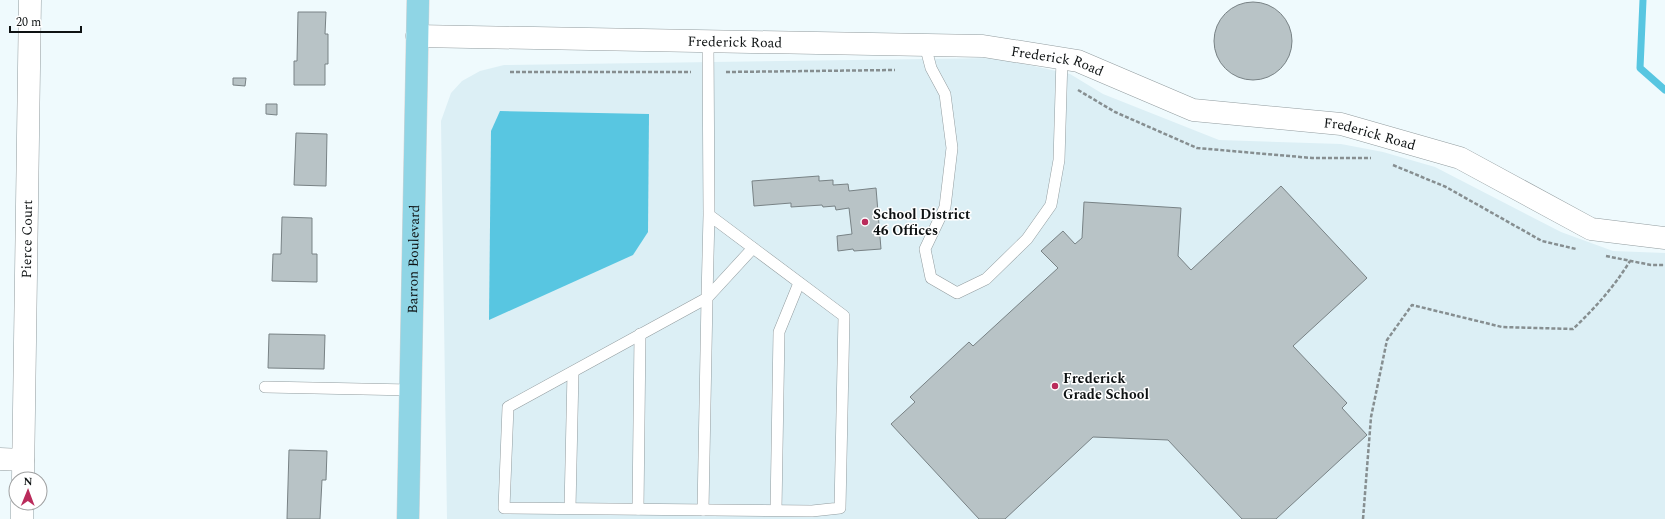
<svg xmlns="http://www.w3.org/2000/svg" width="1665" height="519" font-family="Spectral,serif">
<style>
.built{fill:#dceff5}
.water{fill:#58c6e1}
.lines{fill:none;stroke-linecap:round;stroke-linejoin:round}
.stream{stroke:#58c6e1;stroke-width:7}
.building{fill:#b8c3c6;stroke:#788285}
.service-casing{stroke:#929c9f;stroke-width:12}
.minor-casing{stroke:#929c9f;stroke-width:23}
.tertiary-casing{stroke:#929c9f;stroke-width:23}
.primary-casing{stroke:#d4d4d5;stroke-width:23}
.path{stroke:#868e90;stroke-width:2.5;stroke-dasharray:4 2;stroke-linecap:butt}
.service{stroke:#fff;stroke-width:11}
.minor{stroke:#fff;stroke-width:22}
.tertiary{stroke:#fff;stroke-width:22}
.primary{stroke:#8fd5e5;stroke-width:22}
.poi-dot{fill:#ba2b5b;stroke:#fff;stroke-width:1.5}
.labels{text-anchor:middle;stroke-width:3;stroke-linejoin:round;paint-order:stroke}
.street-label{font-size:14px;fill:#0e1213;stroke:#fff}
.poi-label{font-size:14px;font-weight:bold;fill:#0e1213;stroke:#fff;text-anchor:start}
</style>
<rect width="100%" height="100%" fill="#effafd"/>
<!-- built -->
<polygon class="built" points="997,58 1070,74 1103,94 1219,140 1341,144 1383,152 1435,167 1561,232 1613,251 1665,253 1665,519 447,519 441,121 451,93 462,81 480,71 504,65"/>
<!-- water -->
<polygon class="water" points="500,111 649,114 648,232 633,255 489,320 491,131"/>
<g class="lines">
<!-- stream -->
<polyline class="stream" points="1643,0 1640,68 1665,90"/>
</g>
<!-- building -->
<g class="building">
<circle cx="1253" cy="41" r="39"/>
<polygon points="298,12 326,12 325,34 328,34 328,64 325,64 325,85 294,85 294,61 297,61"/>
<polygon points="233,78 246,78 245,86 233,85"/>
<polygon points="266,104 277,104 277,115 266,114"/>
<polygon points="296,133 327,134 326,186 294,185"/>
<polygon points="819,176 819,181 833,180 833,185 848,184 849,191 876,188 881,249 854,251 853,249 838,251 837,236 852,234 849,208 836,210 835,206 823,207 822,205 791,207 791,203 754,206 752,181"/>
<polygon points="1281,186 1367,278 1293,346 1347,403 1342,408 1367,435 1276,519 1242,519 1168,440 1093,437 1005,519 979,519 891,424 915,402 910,397 969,342 973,346 1058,268 1041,251 1063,231 1075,244 1082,238 1084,202 1181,208 1178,256 1191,270"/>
<polygon points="282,217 312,218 312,254 317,254 317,282 272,281 273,254 281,254"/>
<polygon points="269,334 325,335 324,369 268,368"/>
<polygon points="289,450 327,451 326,480 322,480 320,519 287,519"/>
</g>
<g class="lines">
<defs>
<g id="service">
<polyline points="708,41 709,215 844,316 840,508 812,511 504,508 508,407 707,298 709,215"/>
<polyline points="925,45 931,68 945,94 952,148 945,207 925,249 931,278 957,293 986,279 1027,239 1051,205 1059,160 1062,58"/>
<polyline points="265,387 411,390"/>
<polyline points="570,508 573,372"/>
<polyline points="638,509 640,334"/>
<polyline points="703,510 707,298 753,248"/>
<polyline points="776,510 779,332 799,283"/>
</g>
<g id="minor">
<polyline points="0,459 23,460"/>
<path id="s1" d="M23,479L30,0"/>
<polyline points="22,519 22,503"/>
</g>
<g id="tertiary">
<path id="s2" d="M417,36L983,46L1078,61L1193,110L1341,124L1460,158L1591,229L1665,238"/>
</g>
<g id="primary">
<path id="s3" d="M408,519L418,0"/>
</g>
</defs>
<!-- service casing -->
<use href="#service" class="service-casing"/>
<!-- minor casing -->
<use href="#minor" class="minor-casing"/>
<!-- tertiary casing -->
<use href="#tertiary" class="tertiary-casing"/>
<!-- primary casing -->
<use href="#primary" class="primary-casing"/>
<!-- path -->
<g class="path">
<polyline points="510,72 691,72"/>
<polyline points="726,72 895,70"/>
<polyline points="1078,90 1115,112 1197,148 1312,158 1371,158"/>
<polyline points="1393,165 1446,187 1542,241 1576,249"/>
<polyline points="1606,256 1651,265 1665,265"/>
<path d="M1363,519L1371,417L1387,340L1412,305L1502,327L1573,329C1595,308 1614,287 1630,261"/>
</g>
<!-- service -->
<use href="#service" class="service"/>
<!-- minor -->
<use href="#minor" class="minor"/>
<!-- tertiary -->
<use href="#tertiary" class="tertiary"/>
<!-- primary -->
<use href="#primary" class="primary"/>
</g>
<!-- markers -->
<g class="poi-dot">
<circle cx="865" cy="222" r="4"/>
<circle cx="1055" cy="386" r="4"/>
</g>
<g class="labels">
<!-- street labels -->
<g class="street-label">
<text dy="5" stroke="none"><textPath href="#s2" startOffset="318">Frederick Road</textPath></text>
<text dy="5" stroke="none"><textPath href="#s2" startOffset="642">Frederick Road</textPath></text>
<text dy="5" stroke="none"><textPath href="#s2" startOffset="966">Frederick Road</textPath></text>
<text dy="5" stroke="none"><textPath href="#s1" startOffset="240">Pierce Court</textPath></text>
<text dy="5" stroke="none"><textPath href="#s3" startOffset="260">Barron Boulevard</textPath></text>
</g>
<!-- poi labels -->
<g class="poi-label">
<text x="873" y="219">School District<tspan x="873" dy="16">46 Offices</tspan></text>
<text x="1063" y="383">Frederick<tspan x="1063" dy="16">Grade School</tspan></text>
</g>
</g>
<!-- north arrow -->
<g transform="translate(28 491) rotate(1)"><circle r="19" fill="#ffffff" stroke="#9fa0a1"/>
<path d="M0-3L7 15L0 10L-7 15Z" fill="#ba2b5b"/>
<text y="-6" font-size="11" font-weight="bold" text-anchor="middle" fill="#0e1213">N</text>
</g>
<!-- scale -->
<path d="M10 26v6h71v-6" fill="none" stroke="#0e1213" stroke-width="2"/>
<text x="16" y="26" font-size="12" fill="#0e1213" stroke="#ffffff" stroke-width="3" paint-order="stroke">20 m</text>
</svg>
